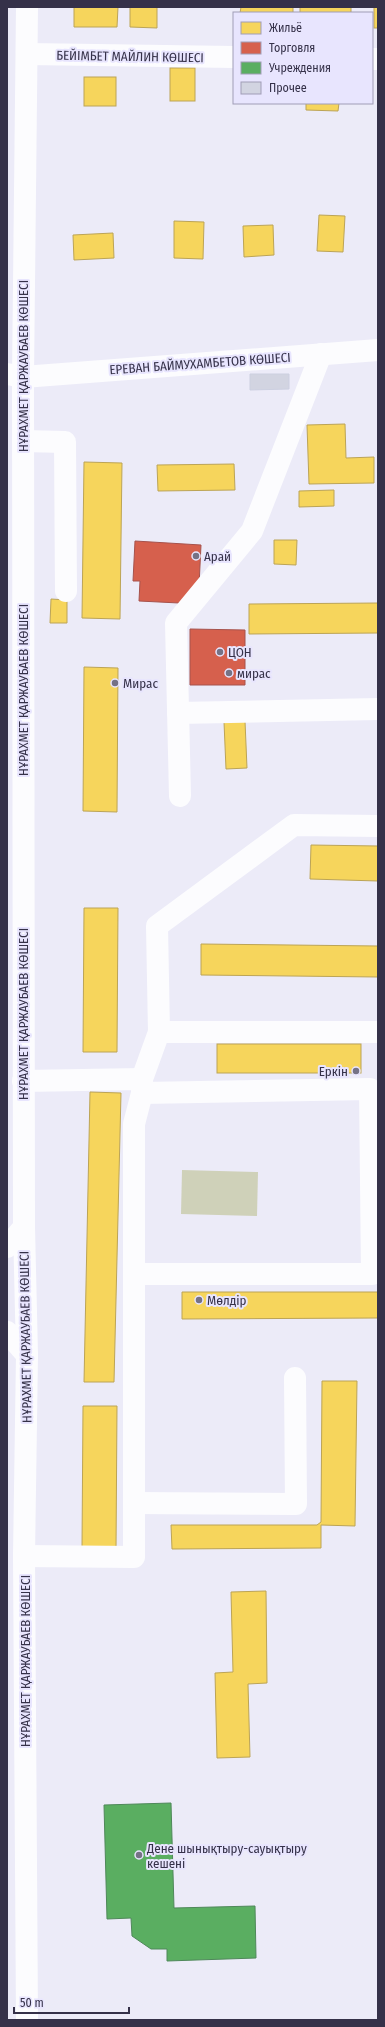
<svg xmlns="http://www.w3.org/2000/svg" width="385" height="2027" font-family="'Fira Sans Condensed',sans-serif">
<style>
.green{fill:#cfd1b9}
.homes{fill:#f6d55c;stroke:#bca456}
.shops{fill:#d6604d;stroke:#a6524c}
.public{fill:#5aae61;stroke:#4f885a}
.building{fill:#d2d4e1;stroke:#cccfe0}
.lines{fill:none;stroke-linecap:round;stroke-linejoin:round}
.minor{stroke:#fcfcfe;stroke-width:22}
.poi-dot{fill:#757286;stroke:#e8e5fe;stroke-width:1.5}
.labels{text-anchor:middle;stroke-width:4;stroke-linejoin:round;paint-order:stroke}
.street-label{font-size:13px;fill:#353149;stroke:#e8e5fe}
.poi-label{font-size:13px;fill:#353149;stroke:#e8e5fe;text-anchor:start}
</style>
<rect width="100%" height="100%" fill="#ecebf8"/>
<!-- green -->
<polygon class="green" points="182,1170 258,1172 257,1216 181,1214"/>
<!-- homes -->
<g class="homes">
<polygon points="74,7 118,7 117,27 74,27"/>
<polygon points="130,7 157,7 157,28 130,27"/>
<polygon points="241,7 293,7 293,13 240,13"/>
<rect x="300" y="7" width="51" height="6"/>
<rect x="374" y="7" width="4" height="21"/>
<rect x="170" y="68" width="25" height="33"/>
<rect x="84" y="77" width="32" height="29"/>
<polygon points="306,103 339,103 338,111 306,110"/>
<polygon points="319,215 345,216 343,252 317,251"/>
<polygon points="174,221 204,222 203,259 174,258"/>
<polygon points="273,225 274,255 244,257 243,226"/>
<polygon points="113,233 114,258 74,260 73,235"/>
<polygon points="345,424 346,458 374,457 374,483 309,484 307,425"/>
<polygon points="84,462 122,463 120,619 82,618"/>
<polygon points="234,464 235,490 158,491 157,465"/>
<polygon points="334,490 334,506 299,507 299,491"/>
<polygon points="274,540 297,540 296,565 274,564"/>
<polygon points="51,599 67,600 67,623 50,623"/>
<polygon points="378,603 378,633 249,634 249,604"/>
<polygon points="84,667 118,668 117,812 83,811"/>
<polygon points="245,721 247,768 226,769 224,722"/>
<polygon points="311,845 378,846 378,881 310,879"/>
<polygon points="84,908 118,908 117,1052 83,1052"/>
<polygon points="201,944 378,946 378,977 201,975"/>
<rect x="217" y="1044" width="144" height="29"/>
<polygon points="90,1092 121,1093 114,1382 84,1382"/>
<polygon points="182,1292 378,1292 378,1318 182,1319"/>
<polygon points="322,1381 357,1381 355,1526 321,1525 321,1548 172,1549 171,1525 317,1525 321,1522"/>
<polygon points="83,1406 117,1406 116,1550 82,1549"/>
<polygon points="266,1591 267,1683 248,1684 250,1757 217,1758 215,1673 233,1672 231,1592"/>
</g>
<!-- shops -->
<g class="shops">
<polygon points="135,541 201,545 199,586 179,603 139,601 140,581 133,581"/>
<polygon points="190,629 245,630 245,685 190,685"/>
</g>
<!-- public -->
<polygon class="public" points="171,1803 174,1908 255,1906 256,1958 167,1961 167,1949 151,1949 132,1936 131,1918 107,1919 104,1805"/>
<!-- building -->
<polygon class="building" points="250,374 289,374 289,389 250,390"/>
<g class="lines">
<!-- minor -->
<g class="minor">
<polyline points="27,54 234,57"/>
<polyline points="372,59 378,59"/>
<polyline points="7,374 23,377 378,350"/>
<polyline points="23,441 65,442 66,591"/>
<polyline points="178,713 378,709"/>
<polyline points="180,796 176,623 252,531 321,354"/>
<polyline points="159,1032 378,1032"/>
<polyline points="142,1079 159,1032 157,926 294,825 378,826"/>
<polyline points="23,1081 142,1079 142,1093 134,1124 134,1557 24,1556"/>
<polyline points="7,1247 24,1227"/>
<polyline points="134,1274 372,1274 370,1089 142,1093"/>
<polyline points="7,1332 27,1355"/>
<polyline points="134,1503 296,1504 295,1378"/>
<polyline points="27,2020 24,1556 27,1355 24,1227 23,377 27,7"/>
</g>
</g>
<!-- markers -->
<g class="poi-dot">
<circle cx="196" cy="556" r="4"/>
<circle cx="220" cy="652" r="4"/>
<circle cx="229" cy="673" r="4"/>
<circle cx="115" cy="683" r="4"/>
<circle cx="356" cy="1071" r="4"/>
<circle cx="199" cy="1300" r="4"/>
<circle cx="139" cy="1855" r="4"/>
</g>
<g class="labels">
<!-- street labels -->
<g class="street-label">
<text transform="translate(130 56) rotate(1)" y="5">БЕЙІМБЕТ МАЙЛИН КӨШЕСІ</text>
<text transform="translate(200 363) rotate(-4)" y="5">ЕРЕВАН БАЙМУХАМБЕТОВ КӨШЕСІ</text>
<text transform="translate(23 366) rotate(-90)" y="5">НҰРАХМЕТ ҚАРЖАУБАЕВ КӨШЕСІ</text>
<text transform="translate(23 690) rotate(-90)" y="5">НҰРАХМЕТ ҚАРЖАУБАЕВ КӨШЕСІ</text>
<text transform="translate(23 1014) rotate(-90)" y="5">НҰРАХМЕТ ҚАРЖАУБАЕВ КӨШЕСІ</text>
<text transform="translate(25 1337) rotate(-91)" y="5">НҰРАХМЕТ ҚАРЖАУБАЕВ КӨШЕСІ</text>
<text transform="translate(25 1661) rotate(-90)" y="5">НҰРАХМЕТ ҚАРЖАУБАЕВ КӨШЕСІ</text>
</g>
<!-- poi labels -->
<g class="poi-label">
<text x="204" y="561">Арай</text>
<text x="228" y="657">ЦОН</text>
<text x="237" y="678">мирас</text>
<text x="123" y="688">Мирас</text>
<text x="348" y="1076" text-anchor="end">Еркін</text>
<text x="207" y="1305">Мөлдір</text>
<text x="147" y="1853">Дене шынықтыру-сауықтыру<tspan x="147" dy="15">кешені</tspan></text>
</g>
</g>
<!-- border -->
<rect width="385" height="2027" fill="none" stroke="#353149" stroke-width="16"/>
<!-- legend -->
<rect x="233" y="12" width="140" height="92" fill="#e8e5fe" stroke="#a09db6"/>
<rect x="241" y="22" width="20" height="12" fill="#f6d55c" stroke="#a09db6"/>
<text x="269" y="32" font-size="12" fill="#353149">Жильё</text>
<rect x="241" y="42" width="20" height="12" fill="#d6604d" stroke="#a09db6"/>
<text x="269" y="52" font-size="12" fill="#353149">Торговля</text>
<rect x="241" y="62" width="20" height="12" fill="#5aae61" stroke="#a09db6"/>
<text x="269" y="72" font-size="12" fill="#353149">Учреждения</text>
<rect x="241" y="82" width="20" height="12" fill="#d2d4e1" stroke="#a09db6"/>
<text x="269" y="92" font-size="12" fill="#353149">Прочее</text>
<!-- scale -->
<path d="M14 2007v6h115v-6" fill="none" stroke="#353149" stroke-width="2"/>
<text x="20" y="2007" font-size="12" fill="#353149" stroke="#e8e5fe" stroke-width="3" paint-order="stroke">50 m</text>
</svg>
